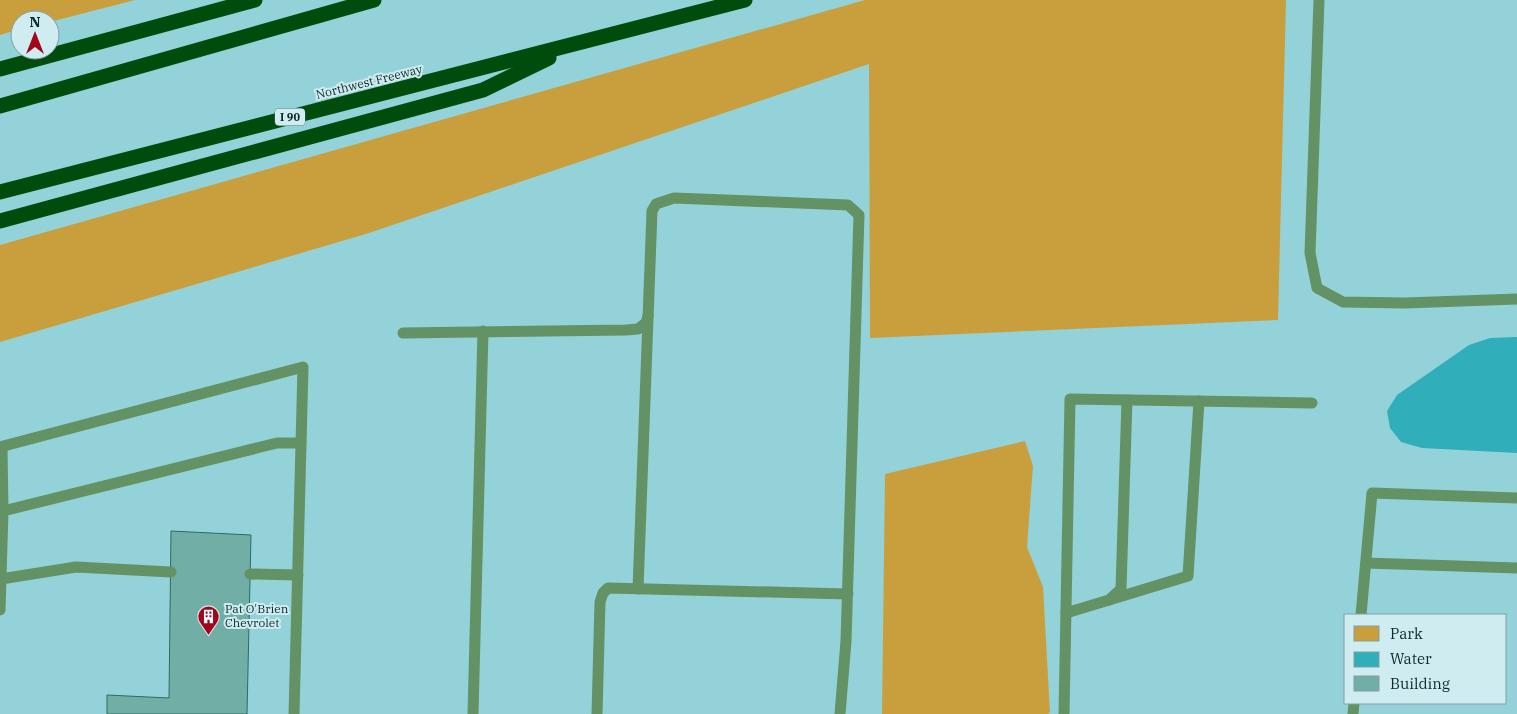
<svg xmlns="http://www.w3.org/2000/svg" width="1517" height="714" font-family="'IBM Plex Serif',serif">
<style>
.green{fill:#c99f3e}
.water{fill:#30aeba}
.building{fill:#71aea5;stroke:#2e6b63}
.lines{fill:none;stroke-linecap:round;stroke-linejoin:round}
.service{stroke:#639364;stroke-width:11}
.motorway{stroke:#004c0c;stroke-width:15}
.labels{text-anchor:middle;stroke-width:4;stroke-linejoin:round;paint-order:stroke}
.shield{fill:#cfedf0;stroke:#496467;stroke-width:1}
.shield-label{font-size:11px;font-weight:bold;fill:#0f292c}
.street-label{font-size:12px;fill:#0f292c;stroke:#cfedf0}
.poi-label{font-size:12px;fill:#0f292c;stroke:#cfedf0;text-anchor:start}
</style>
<rect width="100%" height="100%" fill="#94d2d9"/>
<!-- green -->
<g class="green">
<polygon points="0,0 135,0 50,22 20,20 20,29 0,35"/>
<polygon points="865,0 1286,0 1278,320 870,338 869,64 369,233 0,342 0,245"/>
<polygon points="1025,441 1033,466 1027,547 1043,587 1050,712 1048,714 882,714 885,474"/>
</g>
<!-- water -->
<polygon class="water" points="1517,337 1517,453 1422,448 1401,442 1390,428 1387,411 1397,395 1469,345 1490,338"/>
<!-- building -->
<polygon class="building" points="171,531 251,535 247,714 107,714 107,695 169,698"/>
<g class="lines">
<!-- service -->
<g class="service">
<polyline points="1319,0 1310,253 1317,288 1343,302 1405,303 1517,299"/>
<polyline points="403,333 626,330 638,329 646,323 648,316"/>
<polyline points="0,447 303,367 294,714"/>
<polyline points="2,447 3,511 277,443 301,443"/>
<polyline points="0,512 3,511 0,610"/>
<polyline points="1366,563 1517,568"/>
<polyline points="250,574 298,575"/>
<polyline points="1,579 76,567 171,572"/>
<polyline points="638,589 652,211 656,204 674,198 848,205 859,215 846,641 840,714"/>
<polyline points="1109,600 1188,576 1199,401"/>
<polyline points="1066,613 1109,600 1121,589 1127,400"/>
<polyline points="1361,615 1372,493 1517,498"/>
<polyline points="473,714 483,331"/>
<polyline points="597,714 600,602 603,593 608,588 848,594"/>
<polyline points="1064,714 1070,399 1312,403"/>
<polyline points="1353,714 1354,703"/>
</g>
<!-- motorway -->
<g class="motorway">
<polyline points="0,69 255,0"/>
<polyline points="0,106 374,0"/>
<polyline points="0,192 745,0"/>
<polyline points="0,221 483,90 549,58"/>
</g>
</g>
<!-- icons -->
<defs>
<symbol id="building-pin" viewBox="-11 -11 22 30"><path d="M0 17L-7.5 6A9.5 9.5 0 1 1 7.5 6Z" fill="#a2051a" stroke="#cfedf0"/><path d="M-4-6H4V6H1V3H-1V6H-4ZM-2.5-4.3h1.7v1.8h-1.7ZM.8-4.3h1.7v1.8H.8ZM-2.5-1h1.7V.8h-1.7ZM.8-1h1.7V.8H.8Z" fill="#fff"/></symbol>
</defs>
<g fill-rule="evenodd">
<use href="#building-pin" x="196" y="604" width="25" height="34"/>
</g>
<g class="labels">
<!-- shield labels -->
<rect class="shield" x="275" y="108.5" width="30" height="17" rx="4"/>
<g class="shield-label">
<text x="290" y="121">I 90</text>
</g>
<!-- street labels -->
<g class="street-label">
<text transform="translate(369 82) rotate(-14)" y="4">Northwest Freeway</text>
</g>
<!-- poi labels -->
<g class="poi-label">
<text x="225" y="613">Pat O'Brien<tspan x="225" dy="14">Chevrolet</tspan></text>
</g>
</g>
<!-- legend -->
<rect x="1344" y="614" width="162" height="90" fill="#cfedf0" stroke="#829fa2"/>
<rect x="1354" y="626" width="25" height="15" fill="#c99f3e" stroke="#829fa2"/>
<text x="1390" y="639" font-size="15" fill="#0f292c">Park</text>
<rect x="1354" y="652" width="25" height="15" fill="#30aeba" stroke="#829fa2"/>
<text x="1390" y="664" font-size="15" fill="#0f292c">Water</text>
<rect x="1354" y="676" width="25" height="15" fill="#71aea5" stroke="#829fa2"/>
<text x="1390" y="689" font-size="15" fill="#0f292c">Building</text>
<!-- north arrow -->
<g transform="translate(35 35)"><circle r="24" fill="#cfedf0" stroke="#829fa2"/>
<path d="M0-4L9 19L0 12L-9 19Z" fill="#a2051a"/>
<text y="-8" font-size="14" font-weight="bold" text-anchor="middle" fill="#0f292c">N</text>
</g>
</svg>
